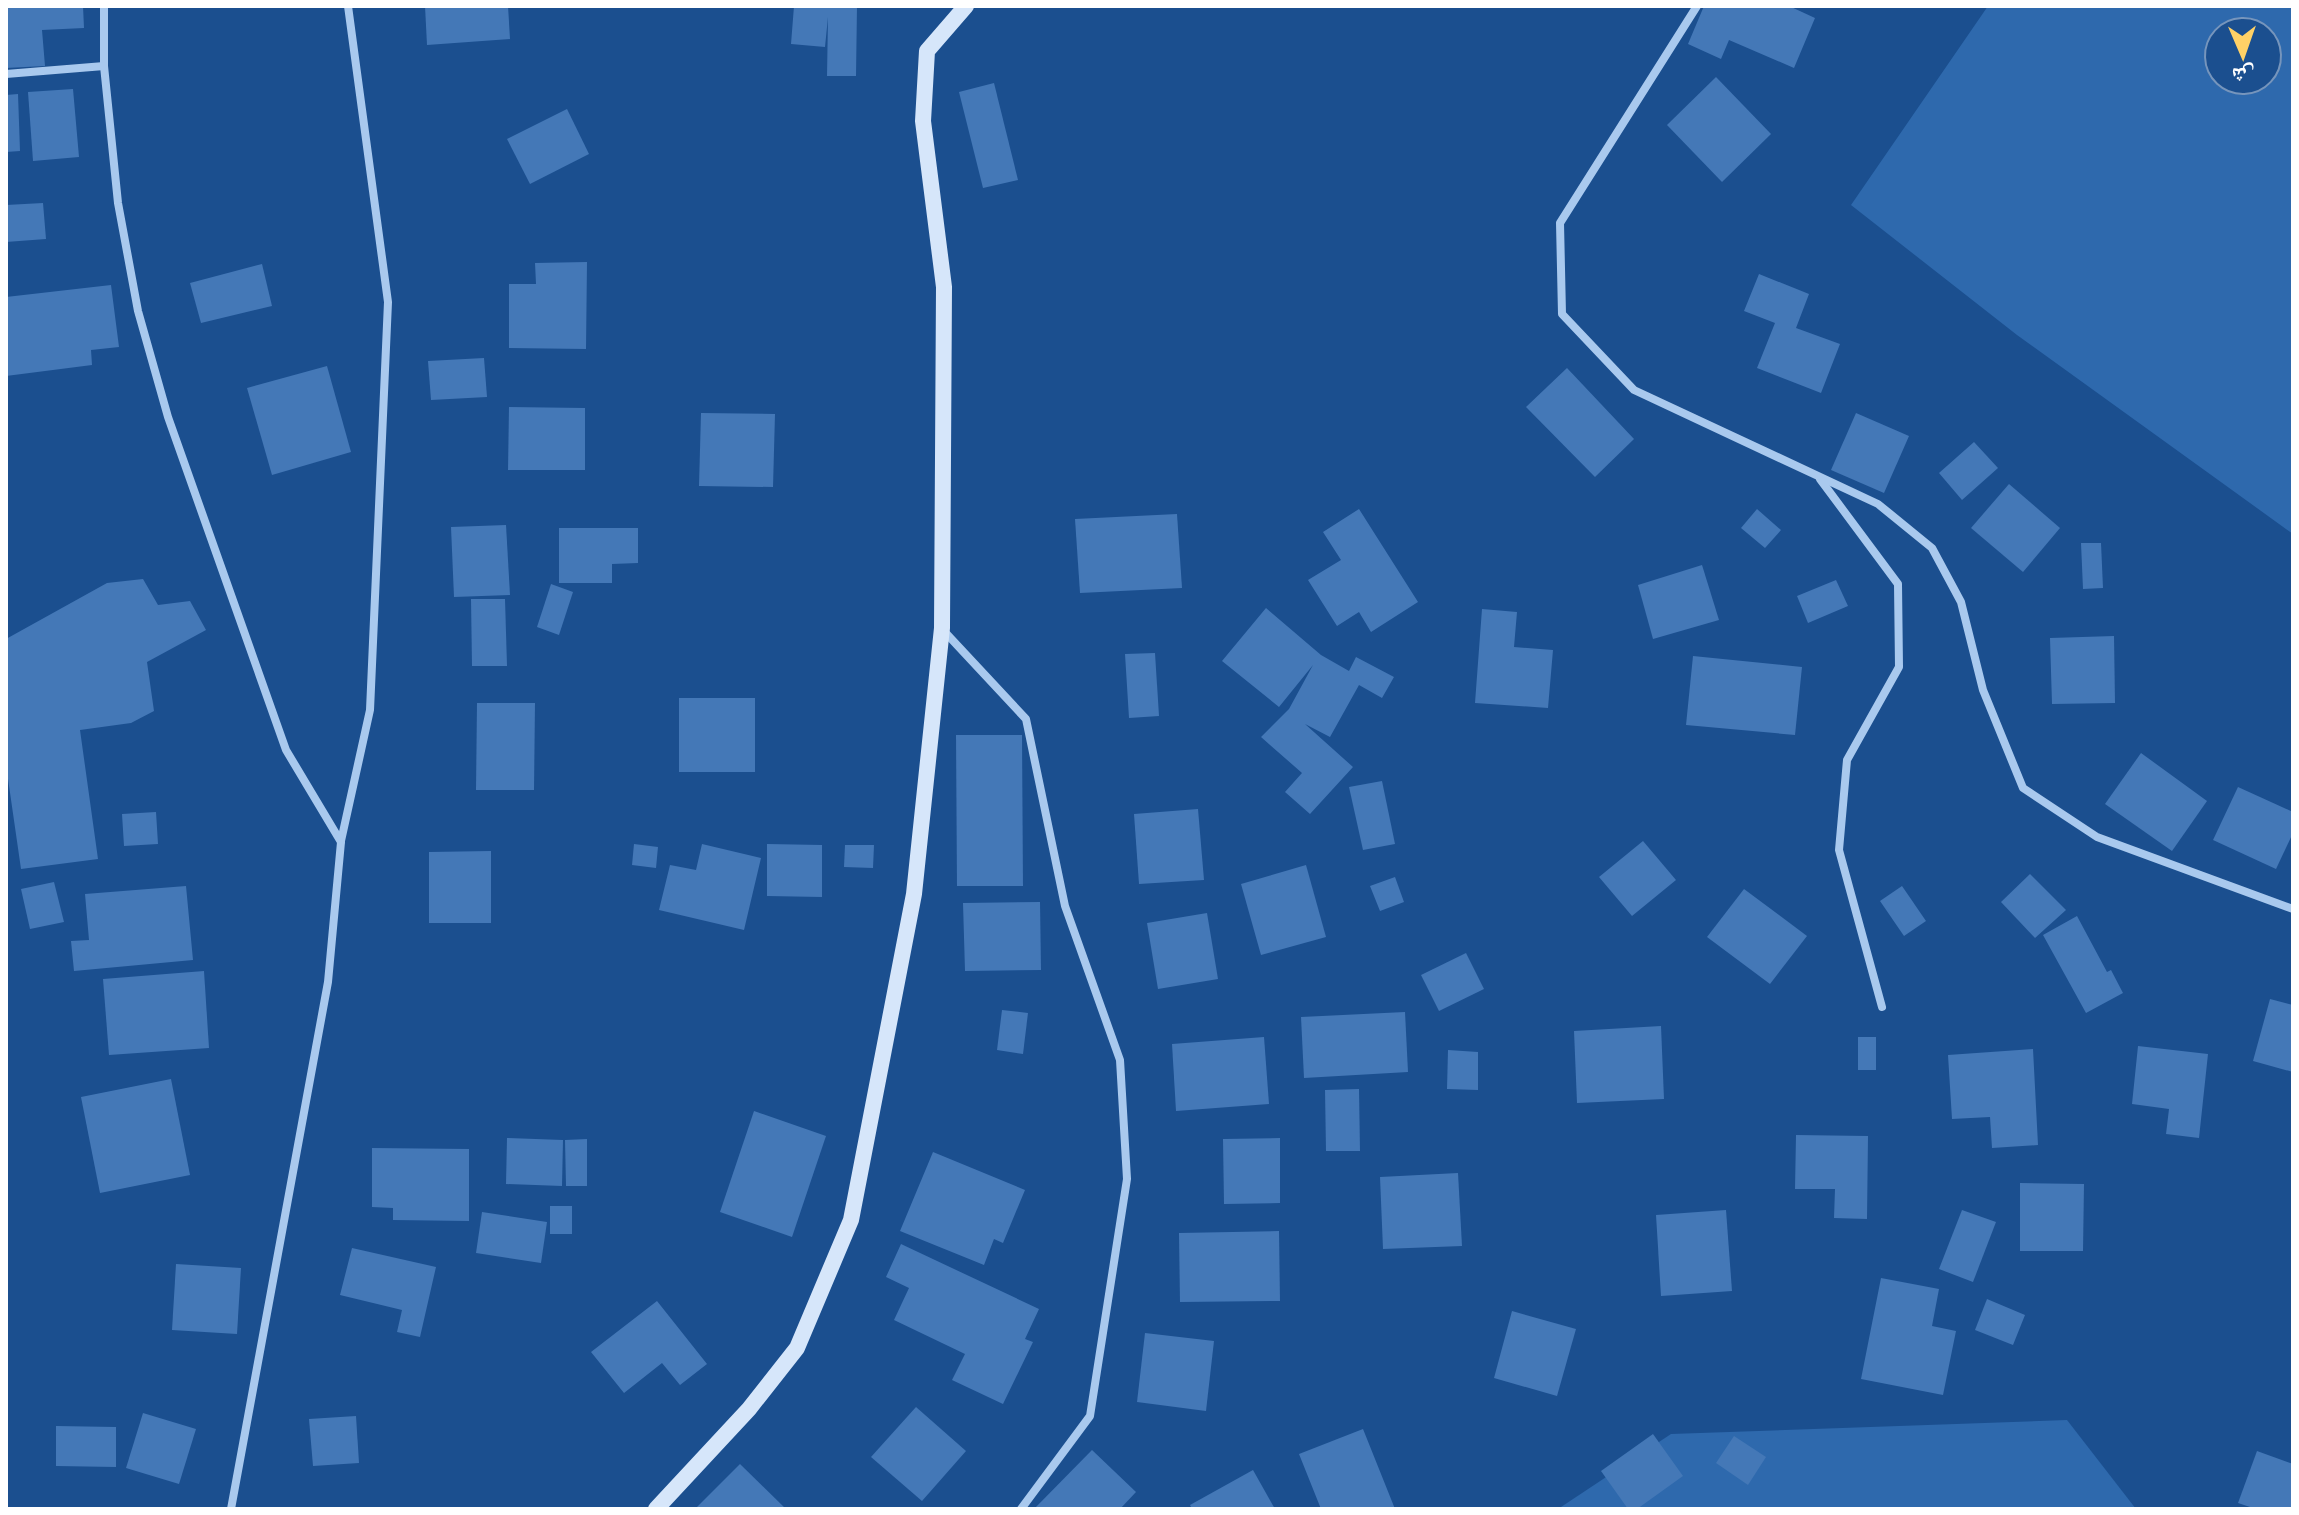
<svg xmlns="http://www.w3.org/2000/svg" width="2299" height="1515" font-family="'Archivo Narrow','Noto Naskh Arabic',sans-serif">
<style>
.green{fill:#2e69ad;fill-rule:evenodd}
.building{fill:#4478b7}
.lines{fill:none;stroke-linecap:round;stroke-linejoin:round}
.street{stroke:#a9c9ee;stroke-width:8}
.secondary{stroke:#d6e6fa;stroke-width:16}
</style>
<rect width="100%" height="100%" fill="#1b4f8f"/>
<!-- green -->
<g class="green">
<path d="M1988,6H2293V534L2017,335L1851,205ZM2219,32H2267V80H2219Z"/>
<polygon points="2067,1420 2136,1509 1558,1509 1671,1434"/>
</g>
<!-- building -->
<g class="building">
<polygon points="6,6 83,6 84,28 42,30 45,66 6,68"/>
<polygon points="425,6 508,6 510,39 427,45"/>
<polygon points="794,6 857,6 856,76 827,76 828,17 825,47 791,44"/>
<polygon points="1704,6 1789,6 1815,18 1794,68 1729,40 1721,59 1688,44"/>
<polygon points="1716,77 1771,134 1722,182 1667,125"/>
<polygon points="994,83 1018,180 983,188 959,92"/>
<polygon points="73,89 79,157 33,161 28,92"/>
<polygon points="18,94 20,151 6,152 6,95"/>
<polygon points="567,109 589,154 530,184 507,139"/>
<polygon points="43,203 46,239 6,242 6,205"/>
<polygon points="587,262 586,349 509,348 509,284 536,284 535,263"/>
<polygon points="262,264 272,306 201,323 190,283"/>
<polygon points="1759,274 1809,294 1796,328 1840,344 1821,393 1757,368 1775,323 1744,311"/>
<polygon points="111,285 119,347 91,350 92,365 6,376 6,297"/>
<polygon points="484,358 487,397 431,400 428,361"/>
<polygon points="327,366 351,452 272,475 247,388"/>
<polygon points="1567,368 1634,439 1595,477 1526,407"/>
<polygon points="509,407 585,408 585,470 508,470"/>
<polygon points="701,413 775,414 773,487 699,486"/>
<polygon points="1856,413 1909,436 1884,493 1831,470"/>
<polygon points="1974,442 1998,468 1962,500 1939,473"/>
<polygon points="2009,484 2060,528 2023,572 1971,528"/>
<polygon points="1359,509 1418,602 1371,632 1359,612 1337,626 1308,580 1341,560 1323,532"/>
<polygon points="1757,509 1781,530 1765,548 1741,528"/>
<polygon points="1177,514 1182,588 1080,593 1075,519"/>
<polygon points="506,525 510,595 454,597 451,527"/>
<polygon points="559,528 638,528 638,563 612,564 612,583 559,583"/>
<polygon points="2081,543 2101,543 2103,588 2083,589"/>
<polygon points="1702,565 1719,620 1653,639 1638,585"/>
<polygon points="143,579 158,605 190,601 206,630 147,662 154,711 131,723 80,730 98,859 21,869 6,765 6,639 107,583"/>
<polygon points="1836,580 1848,606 1808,623 1797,596"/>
<polygon points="551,584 573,592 559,635 537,627"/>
<polygon points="471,599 505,599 507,666 472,666"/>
<polygon points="1266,608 1321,655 1349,671 1356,657 1394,677 1382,698 1359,685 1330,737 1305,724 1353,767 1310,814 1285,792 1302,773 1261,737 1289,709 1313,665 1279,707 1222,661"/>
<polygon points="1482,609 1517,612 1514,647 1553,650 1548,708 1475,703"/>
<polygon points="2114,636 2115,703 2052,704 2050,638"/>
<polygon points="1155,653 1159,716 1129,718 1125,654"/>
<polygon points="1693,656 1802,667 1795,735 1686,725"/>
<rect x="679" y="698" width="76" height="74"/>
<polygon points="477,703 535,703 534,790 476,790"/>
<polygon points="956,735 1022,735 1023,886 957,886"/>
<polygon points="2141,753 2207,801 2172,851 2105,804"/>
<polygon points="1382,781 1395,844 1363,850 1349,787"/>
<polygon points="2238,787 2293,812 2293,833 2276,869 2213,840"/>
<polygon points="1198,809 1204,880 1139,884 1134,814"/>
<polygon points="156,812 158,844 124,846 122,814"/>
<polygon points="1643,841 1676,880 1632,916 1599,877"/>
<polygon points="634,844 658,847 656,868 632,865"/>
<polygon points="702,844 761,858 744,930 659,910 670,865 696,870"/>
<polygon points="767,844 822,845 822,897 767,896"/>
<polygon points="845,845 874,845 873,868 844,867"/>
<polygon points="491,851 491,923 429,923 429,852"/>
<polygon points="1306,865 1326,937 1261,955 1241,884"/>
<polygon points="2030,874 2066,910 2035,938 2001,902"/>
<polygon points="1395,877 1404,902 1380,911 1370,886"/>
<polygon points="54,882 64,922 30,929 21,889"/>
<polygon points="186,886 193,960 74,971 71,941 89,940 85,894"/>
<polygon points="1902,886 1926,921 1904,936 1880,901"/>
<polygon points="1744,889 1807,936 1770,984 1707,937"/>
<polygon points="1040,902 1041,970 965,971 963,903"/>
<polygon points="1207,913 1218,979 1158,989 1147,923"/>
<polygon points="2077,916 2107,972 2111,970 2123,993 2086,1013 2043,935"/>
<polygon points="1466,953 1484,989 1439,1011 1421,975"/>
<polygon points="204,971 209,1048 109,1055 103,979"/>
<polygon points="2270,999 2293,1005 2293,1072 2253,1061"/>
<polygon points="1002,1010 1028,1013 1023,1054 997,1050"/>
<polygon points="1405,1012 1408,1072 1304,1078 1301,1017"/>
<polygon points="1661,1026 1664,1099 1577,1103 1574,1031"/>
<polygon points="1264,1037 1269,1104 1176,1111 1172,1044"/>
<rect x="1858" y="1037" width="18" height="33"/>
<polygon points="2138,1046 2208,1054 2199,1138 2166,1134 2169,1109 2132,1104"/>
<polygon points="2033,1049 2038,1145 1992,1148 1990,1117 1952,1119 1948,1055"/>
<polygon points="1448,1050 1478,1052 1478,1090 1447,1089"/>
<polygon points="171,1079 190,1175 100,1193 81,1097"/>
<polygon points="1359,1089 1360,1151 1326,1151 1325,1090"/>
<polygon points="754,1111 826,1136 792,1237 720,1212"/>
<polygon points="1796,1135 1868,1136 1867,1219 1834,1218 1835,1189 1795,1189"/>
<polygon points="507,1138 563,1140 562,1186 506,1184"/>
<polygon points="1280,1138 1280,1203 1224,1204 1223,1139"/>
<polygon points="587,1139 587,1186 566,1186 565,1140"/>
<polygon points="372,1148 469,1149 469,1221 393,1220 393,1208 372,1207"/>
<polygon points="933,1152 1025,1190 1003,1243 994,1239 984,1265 900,1231"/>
<polygon points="1458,1173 1462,1246 1383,1249 1380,1177"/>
<polygon points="2020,1183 2084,1184 2083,1251 2020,1251"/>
<rect x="550" y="1206" width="22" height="28"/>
<polygon points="1726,1210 1732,1291 1661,1296 1656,1215"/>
<polygon points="1962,1210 1996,1222 1973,1282 1939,1269"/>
<polygon points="482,1212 547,1222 541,1263 476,1253"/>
<polygon points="1279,1231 1280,1301 1180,1302 1179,1233"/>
<polygon points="901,1244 1039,1309 1025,1339 1033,1342 1003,1404 952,1380 965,1354 894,1320 909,1288 886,1277"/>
<polygon points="352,1248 436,1267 420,1337 397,1332 402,1310 340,1295"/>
<polygon points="176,1264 241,1268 237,1334 172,1330"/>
<polygon points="1881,1278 1939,1289 1932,1326 1956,1331 1943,1395 1861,1379"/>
<polygon points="1987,1299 2025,1315 2013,1345 1975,1330"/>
<polygon points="657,1301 707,1364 680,1385 662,1363 624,1393 591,1352"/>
<polygon points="1512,1311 1576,1329 1557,1396 1494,1378"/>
<polygon points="1145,1333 1214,1341 1206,1411 1137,1402"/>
<polygon points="916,1407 966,1451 922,1501 871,1457"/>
<polygon points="143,1413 196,1429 179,1484 126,1468"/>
<polygon points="356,1416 359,1463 313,1466 309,1419"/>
<polygon points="56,1426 116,1427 116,1467 56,1466"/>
<polygon points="1363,1429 1395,1509 1321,1509 1299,1454"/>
<polygon points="1653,1434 1683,1476 1637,1509 1628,1509 1601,1471"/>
<polygon points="1734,1436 1766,1457 1748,1485 1716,1463"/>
<polygon points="1092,1450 1136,1492 1120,1509 1034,1509"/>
<polygon points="2257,1451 2293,1464 2293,1509 2256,1509 2238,1503"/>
<polygon points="740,1464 786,1509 695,1509"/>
<polygon points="1253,1470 1275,1509 1192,1509 1190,1505"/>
</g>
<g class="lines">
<!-- street -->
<g class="street">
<polyline points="104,6 104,66 118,203 138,311 168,417 286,750 341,842 328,982 231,1509"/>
<polyline points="1697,6 1560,223 1562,314 1634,390 1878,504 1932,548 1961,602 1983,690 2023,788 2097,837 2293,909"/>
<polyline points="6,74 104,66"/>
<polyline points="1820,479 1898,584 1899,667 1847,760 1839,850 1882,1007"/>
<polyline points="943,630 1026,719 1065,906 1120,1060 1127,1179 1090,1416 1021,1509"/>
<polyline points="341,841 370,710 388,302 348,6"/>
</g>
<!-- secondary -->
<polyline class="secondary" points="656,1509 749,1409 797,1348 851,1220 914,894 942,628 944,287 923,121 927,51 966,6"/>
</g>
<!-- border -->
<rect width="2299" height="1515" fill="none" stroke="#ffffff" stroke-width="16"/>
<!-- north arrow -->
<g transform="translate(2243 56) rotate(178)"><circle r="38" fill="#1b4f8f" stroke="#7695bc" stroke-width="2"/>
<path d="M0-6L14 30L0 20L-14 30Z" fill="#ffd166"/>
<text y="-12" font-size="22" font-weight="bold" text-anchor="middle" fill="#ffffff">ش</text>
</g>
</svg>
